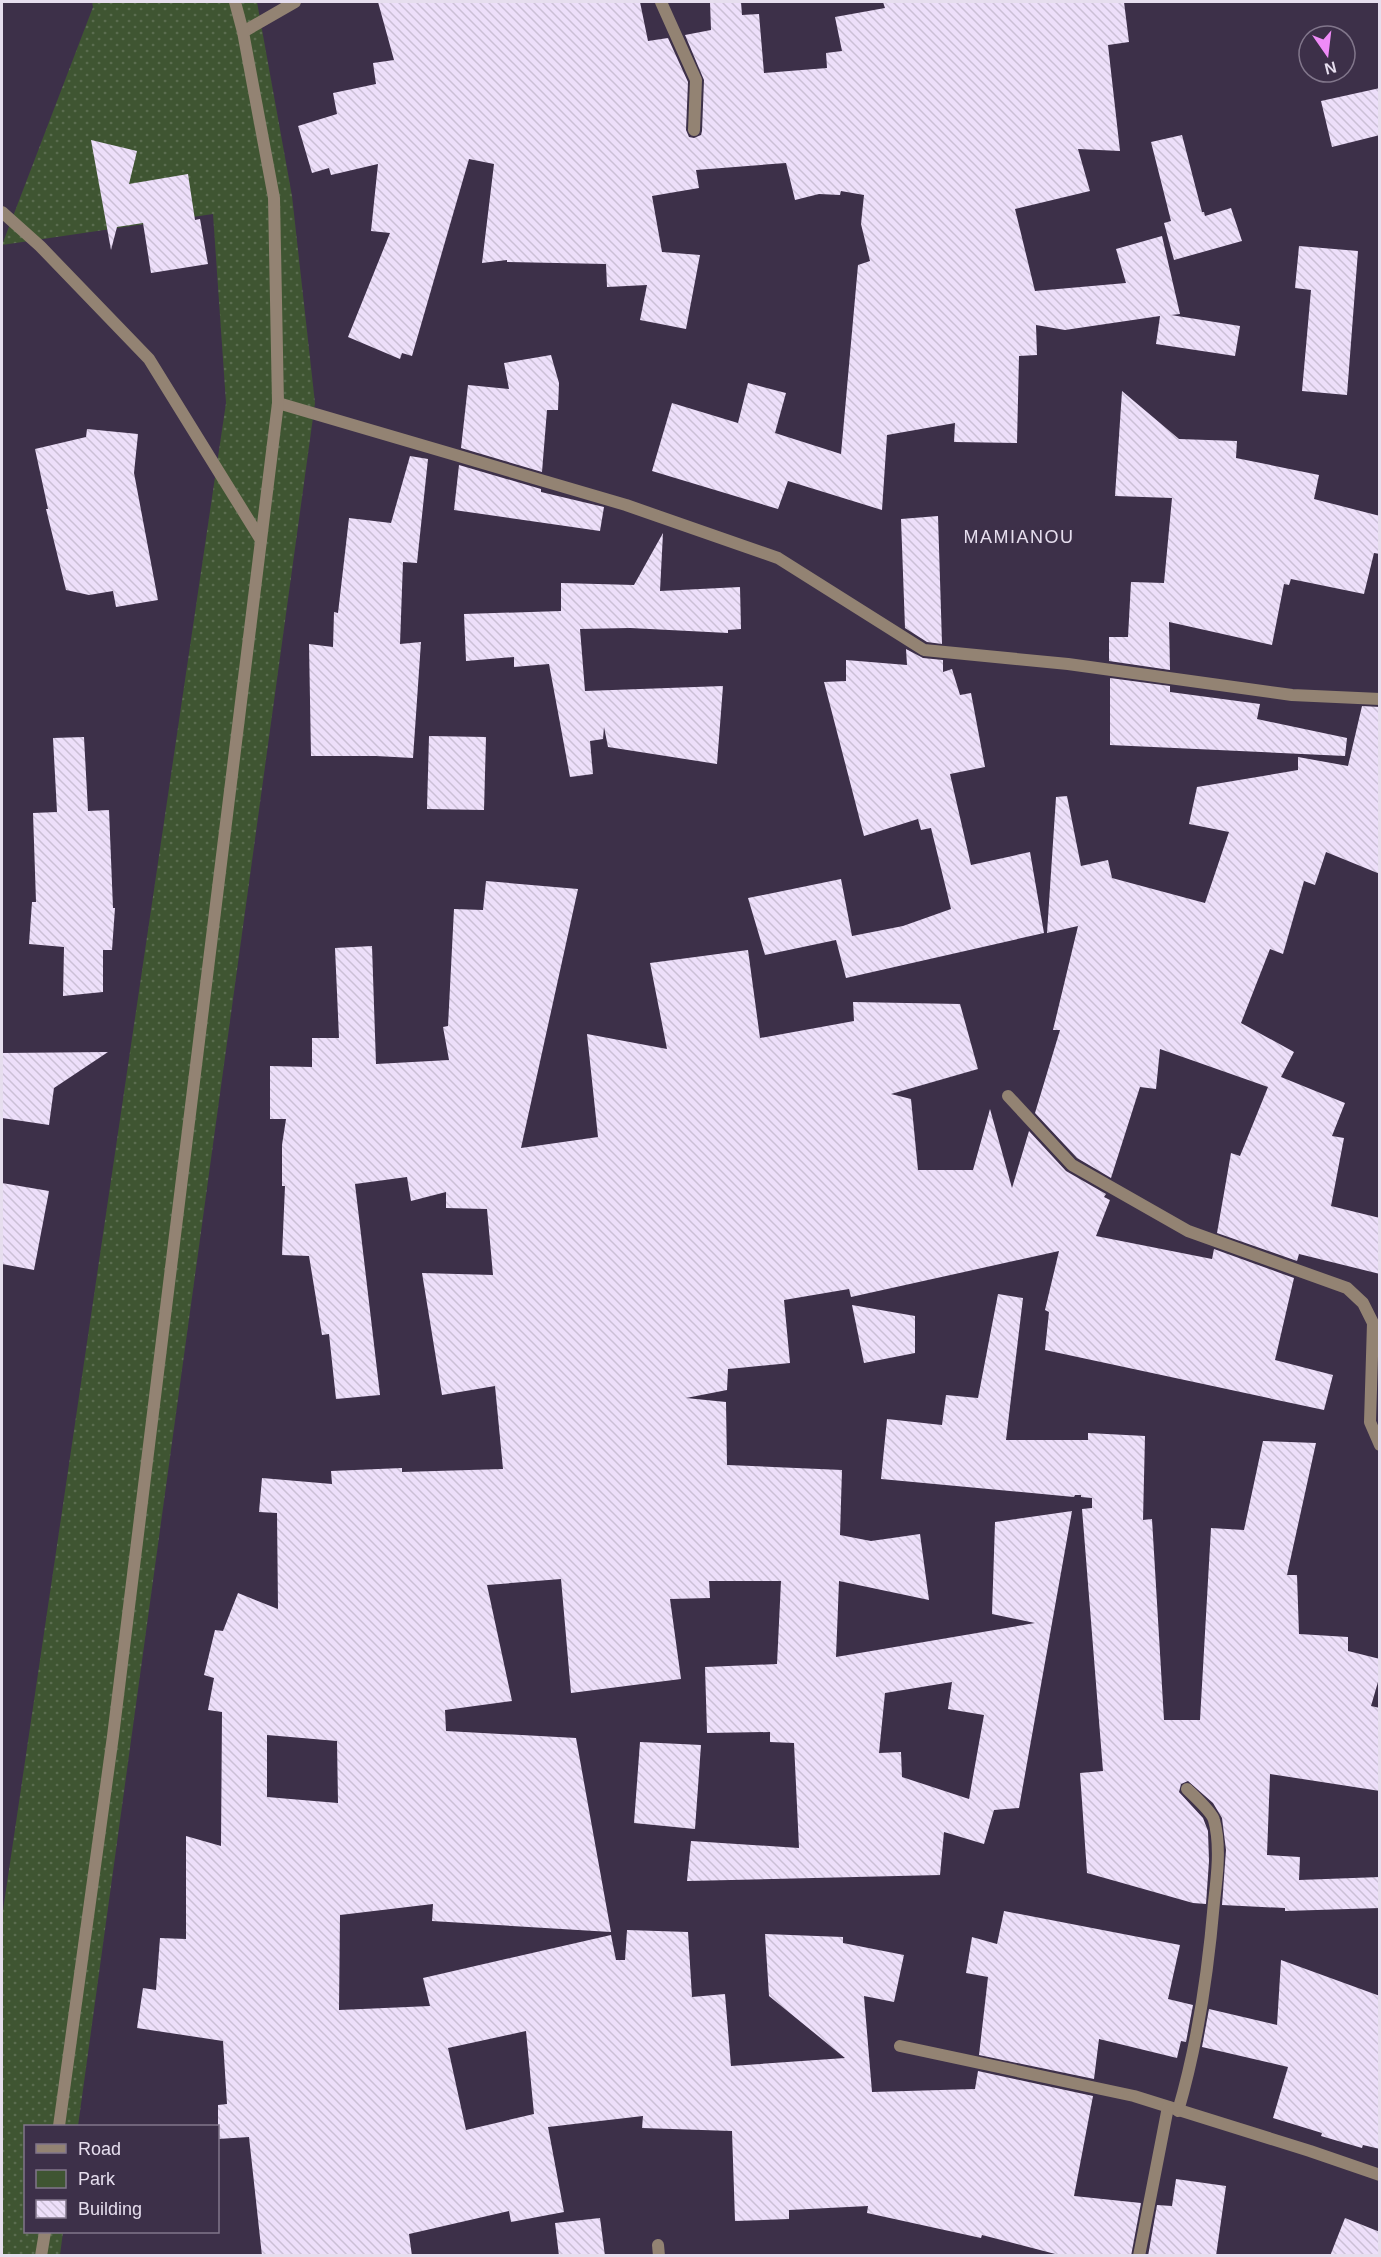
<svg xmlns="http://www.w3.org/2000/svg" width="1381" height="2257" font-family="Arial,sans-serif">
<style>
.green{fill:url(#green-dots)}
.building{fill:url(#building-back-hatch);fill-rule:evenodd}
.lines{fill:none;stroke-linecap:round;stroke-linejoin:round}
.minor{stroke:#938373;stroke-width:12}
.labels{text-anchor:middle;stroke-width:6;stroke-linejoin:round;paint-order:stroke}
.quarter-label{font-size:18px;letter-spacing:1.5px;fill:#e6deee;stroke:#3d3049}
</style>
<defs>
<pattern id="green-dots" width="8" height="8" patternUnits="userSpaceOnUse" patternTransform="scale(1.5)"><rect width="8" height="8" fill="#3f5532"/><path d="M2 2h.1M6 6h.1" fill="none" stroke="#5b6d50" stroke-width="1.8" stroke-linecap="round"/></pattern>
<pattern id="building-back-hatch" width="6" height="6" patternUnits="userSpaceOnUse" patternTransform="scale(1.5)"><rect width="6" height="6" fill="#eddffa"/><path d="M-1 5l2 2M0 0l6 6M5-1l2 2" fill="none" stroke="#cbc0d6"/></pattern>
</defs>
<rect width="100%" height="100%" fill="#3d3049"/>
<!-- green -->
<polygon class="green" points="92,2 257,2 292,196 315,403 78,2126 26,2126 26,2232 63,2232 60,2255 2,2256 2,1917 226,403 213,214 2,245 93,7"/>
<!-- building -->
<g class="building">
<polygon points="378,2 640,2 648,41 668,38 688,82 686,130 689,137 694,138 701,135 702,131 704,80 685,35 711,30 710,2 741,2 742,15 759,14 764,73 827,68 826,53 842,51 835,17 885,8 883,2 1124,2 1129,42 1108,45 1120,151 1078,149 1090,191 1015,209 1035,291 1126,283 1116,249 1162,236 1180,314 1171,315 1240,326 1235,356 1156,344 1160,316 1065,330 1036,325 1037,355 1019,356 1017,443 954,442 955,423 887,435 882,510 788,481 778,509 652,471 672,403 738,423 748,383 786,393 775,433 841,454 858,265 870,261 861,224 864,195 841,191 840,195 819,194 795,200 786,163 696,170 699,188 652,196 662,252 700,255 686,329 640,320 647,285 607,287 606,264 507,262 507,260 482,263 494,164 469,159 412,356 402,353 400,359 348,337 390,233 371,231 378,164 331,175 329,168 312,173 298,126 337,114 333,93 376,84 373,63 394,60"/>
<polygon points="1380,88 1380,135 1332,147 1321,101"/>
<polygon points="1182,135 1202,212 1204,212 1205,216 1231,208 1242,241 1174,260 1164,223 1171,221 1151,142"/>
<polygon points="91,140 137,151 129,184 188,174 195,220 200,219 208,264 151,273 143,223 117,227 111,250"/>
<polygon points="1299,246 1358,251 1347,395 1302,391 1311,290 1295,288"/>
<polygon points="551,355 559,383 558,410 547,410 542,472 461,448 468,385 509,389 504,363"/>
<polygon points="1122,391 1179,439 1237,441 1236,458 1319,475 1314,499 1380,516 1380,554 1374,553 1364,594 1291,579 1289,585 1284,584 1272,645 1169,622 1170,670 1109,661 1109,637 1128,637 1131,582 1164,583 1172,498 1115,496"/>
<polygon points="87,429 138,434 134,473 158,600 116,607 113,591 89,595 66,590 46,509 48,509 35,449 86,437"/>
<polygon points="410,456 428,459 417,563 403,562 400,644 421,642 413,758 376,756 311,756 309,644 333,647 334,612 338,613 349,518 391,523"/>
<polygon points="459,465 541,489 541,492 604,507 600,531 454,510"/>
<polygon points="938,516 942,644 927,642 905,628 901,519"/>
<polygon points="663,533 660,591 740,587 741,629 728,630 728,633 630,628 580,629 585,691 723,686 717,764 608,747 604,727 603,739 590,741 593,774 570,777 549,664 514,667 514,657 466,661 464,614 561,611 561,583 634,585"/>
<polygon points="906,649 923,658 943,660 943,672 952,669 960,695 971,693 985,767 950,774 971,865 1030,852 1044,933 846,978 836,940 765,955 748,898 841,879 852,936 903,926 951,909 931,828 921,830 918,819 864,836 824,682 846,681 846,660 907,665"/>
<polygon points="1110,678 1170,686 1170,692 1260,704 1257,719 1347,738 1345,756 1110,745"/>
<polygon points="1362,706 1380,707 1380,874 1326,852 1315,885 1304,881 1283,954 1270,949 1241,1023 1294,1052 1281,1077 1345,1103 1332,1136 1344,1138 1331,1206 1380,1218 1380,1274 1299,1254 1297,1261 1217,1233 1231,1153 1240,1156 1268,1087 1160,1049 1156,1089 1140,1087 1111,1178 1077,1158 1035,1113 1060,1030 1053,1030 1078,926 1047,933 1056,797 1067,796 1081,866 1108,860 1112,878 1205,903 1229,832 1189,824 1197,787 1298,770 1298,757 1348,766"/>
<polygon points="429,736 486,737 484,810 427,809"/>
<polygon points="84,737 88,811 109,810 113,908 115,908 112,950 103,950 103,992 63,996 64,947 29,944 32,902 36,902 33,813 57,812 53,738"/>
<path d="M486,881L578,889L521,1148L598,1137L587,1034L667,1049L650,963L748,950L760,1038L854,1021L853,1002L960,1004L978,1069L891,1094L911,1099L918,1170H973L990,1109L1012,1188L1029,1131L1066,1171L1106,1194L1104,1197L1110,1200L1096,1236L1212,1259L1214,1249L1294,1278L1275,1360L1333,1375L1324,1410L1045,1350L1049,1312L1045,1310L1059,1251L851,1297L849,1289L784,1300L790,1363L728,1369L727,1390L686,1398L726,1402L727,1465L842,1470L840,1535L871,1541L920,1534L929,1600L839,1581L836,1657L1035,1623L992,1614L995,1522L1072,1511L1019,1808L994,1810L984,1844L944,1832L940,1875L687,1881L691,1841L799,1848L794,1743L770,1742V1732L707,1733L705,1667L777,1664L781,1581H709L710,1598L670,1599L681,1679L571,1693L561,1579L487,1585L512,1701L445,1710L446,1731L576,1738L611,1932L432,1921L433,1904L340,1915L339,2010L430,2006L423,1978L611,1935L616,1960H625L627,1930L688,1932L692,1997L725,1994L731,2066L845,2058L769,1996L765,1934L843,1937V1943L904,1955L894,2002L864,1996L872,2092L975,2089L978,2071L1093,2096L1074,2196L1141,2203L1131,2256H1063L982,2235L981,2238L867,2213L868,2206L789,2210V2219L735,2221L732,2131L642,2128L643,2116L548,2127L564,2212L511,2222L509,2211L409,2234L412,2256H262L249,2137L218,2139V2105L227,2104L223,2041L137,2028L143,1988L156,1990L160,1938L186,1939V1836L221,1846L222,1712L208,1710L214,1678L204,1675L215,1630L223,1631L238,1593L278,1609L277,1513L259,1512L262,1478L332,1484L331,1471L402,1468V1472L503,1469L495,1386L442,1395L422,1273L493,1275L487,1209L446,1208V1192L411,1201L407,1177L355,1184L380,1395L336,1399L329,1334L322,1335L309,1256L282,1255L285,1186H282V1145L286,1119H270V1066L312,1067V1038H339L335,948L372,946L376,1064L449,1060L443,1027L448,1026L454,909L483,910ZM952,1682L948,1709L984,1715L969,1799L902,1777L901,1752L879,1753L885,1693ZM267,1735L337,1741L338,1803L267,1797ZM526,2031L534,2114L466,2130L448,2048Z"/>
<polygon points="108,1052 54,1088 49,1125 2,1118 2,1053"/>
<polygon points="2,1183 49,1191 34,1270 2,1264"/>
<polygon points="998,1294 1023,1298 1006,1440 1088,1440 1088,1433 1145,1436 1143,1520 1152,1519 1164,1720 1200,1720 1211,1528 1244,1530 1263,1441 1316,1443 1287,1575 1297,1575 1299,1634 1348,1637 1348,1651 1380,1659 1380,1675 1371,1706 1380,1708 1380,1791 1270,1774 1267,1855 1300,1857 1299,1880 1380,1877 1380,1908 1285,1911 1285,1908 1222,1905 1226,1850 1222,1818 1213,1803 1188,1781 1181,1784 1179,1792 1203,1818 1208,1831 1209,1861 1206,1904 1193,1903 1087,1873 1080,1773 1103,1771 1082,1509 1092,1508 1092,1498 1081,1497 1081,1495 1075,1495 1074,1497 881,1479 887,1419 942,1425 946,1395 978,1398"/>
<polygon points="852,1305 915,1316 915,1353 864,1363"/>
<polygon points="640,1742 701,1745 695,1829 634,1823"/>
<polygon points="1004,1911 1180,1945 1168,1999 1193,2005 1186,2042 1181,2041 1177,2058 1099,2039 1094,2079 979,2055 988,1977 966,1973 972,1937 997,1944"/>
<polygon points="1281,1960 1380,1996 1380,2149 1363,2145 1362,2148 1321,2136 1322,2133 1273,2118 1288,2067 1202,2047 1209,2009 1277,2025"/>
<polygon points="1176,2179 1226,2186 1216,2256 1148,2256 1157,2205 1172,2206"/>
<polygon points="600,2218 605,2256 559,2256 555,2223"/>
<polygon points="1345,2218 1380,2232 1380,2256 1330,2256"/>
</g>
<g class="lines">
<!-- minor -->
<g class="minor">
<polyline points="661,2 696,80 694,130"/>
<polyline points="243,32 295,2"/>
<polyline points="2,212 40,246 149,359 261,540"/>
<polyline points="278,403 626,505 778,558 924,650 1068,664 1292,695 1380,699"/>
<polyline points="1008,1096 1072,1165 1188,1231 1347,1288 1363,1303 1373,1323 1370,1422 1380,1445"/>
<polyline points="900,2046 1134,2096 1310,2151 1380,2175"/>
<path d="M1178,2111C1198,2043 1208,1973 1214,1902C1217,1877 1221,1845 1214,1820C1212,1812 1194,1796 1187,1789"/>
<polyline points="59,2126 113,1736 278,403 274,198 243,32 235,2"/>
<polyline points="658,2245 659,2256"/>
<polyline points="41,2256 45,2232"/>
<polyline points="1139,2256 1168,2107"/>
</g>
</g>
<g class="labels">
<!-- quarter labels -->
<g class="quarter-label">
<text x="1019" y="543">MAMIANOU</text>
</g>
</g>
<!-- border -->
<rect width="1381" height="2257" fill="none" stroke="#e6deee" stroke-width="6"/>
<!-- legend -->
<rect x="24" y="2125" width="195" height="108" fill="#3d3049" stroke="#81768b" stroke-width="1.5"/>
<rect x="36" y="2144" width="30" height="9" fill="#938373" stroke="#81768b" stroke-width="1.5"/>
<text x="78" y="2155" font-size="18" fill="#e6deee">Road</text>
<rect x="36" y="2170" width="30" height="18" fill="#3f5532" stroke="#81768b" stroke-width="1.5"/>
<text x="78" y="2185" font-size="18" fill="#e6deee">Park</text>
<rect x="36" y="2200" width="30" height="18" fill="url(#building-back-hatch)" stroke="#81768b" stroke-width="1.5"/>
<text x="78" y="2215" font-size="18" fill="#e6deee">Building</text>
<!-- north arrow -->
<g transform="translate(1327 54) rotate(166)"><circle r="28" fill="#3d3049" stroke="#81768b" stroke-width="1.5"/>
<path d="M0-4.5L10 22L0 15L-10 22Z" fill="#ef8bf7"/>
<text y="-9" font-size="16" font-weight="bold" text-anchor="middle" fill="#e6deee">N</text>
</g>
</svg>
